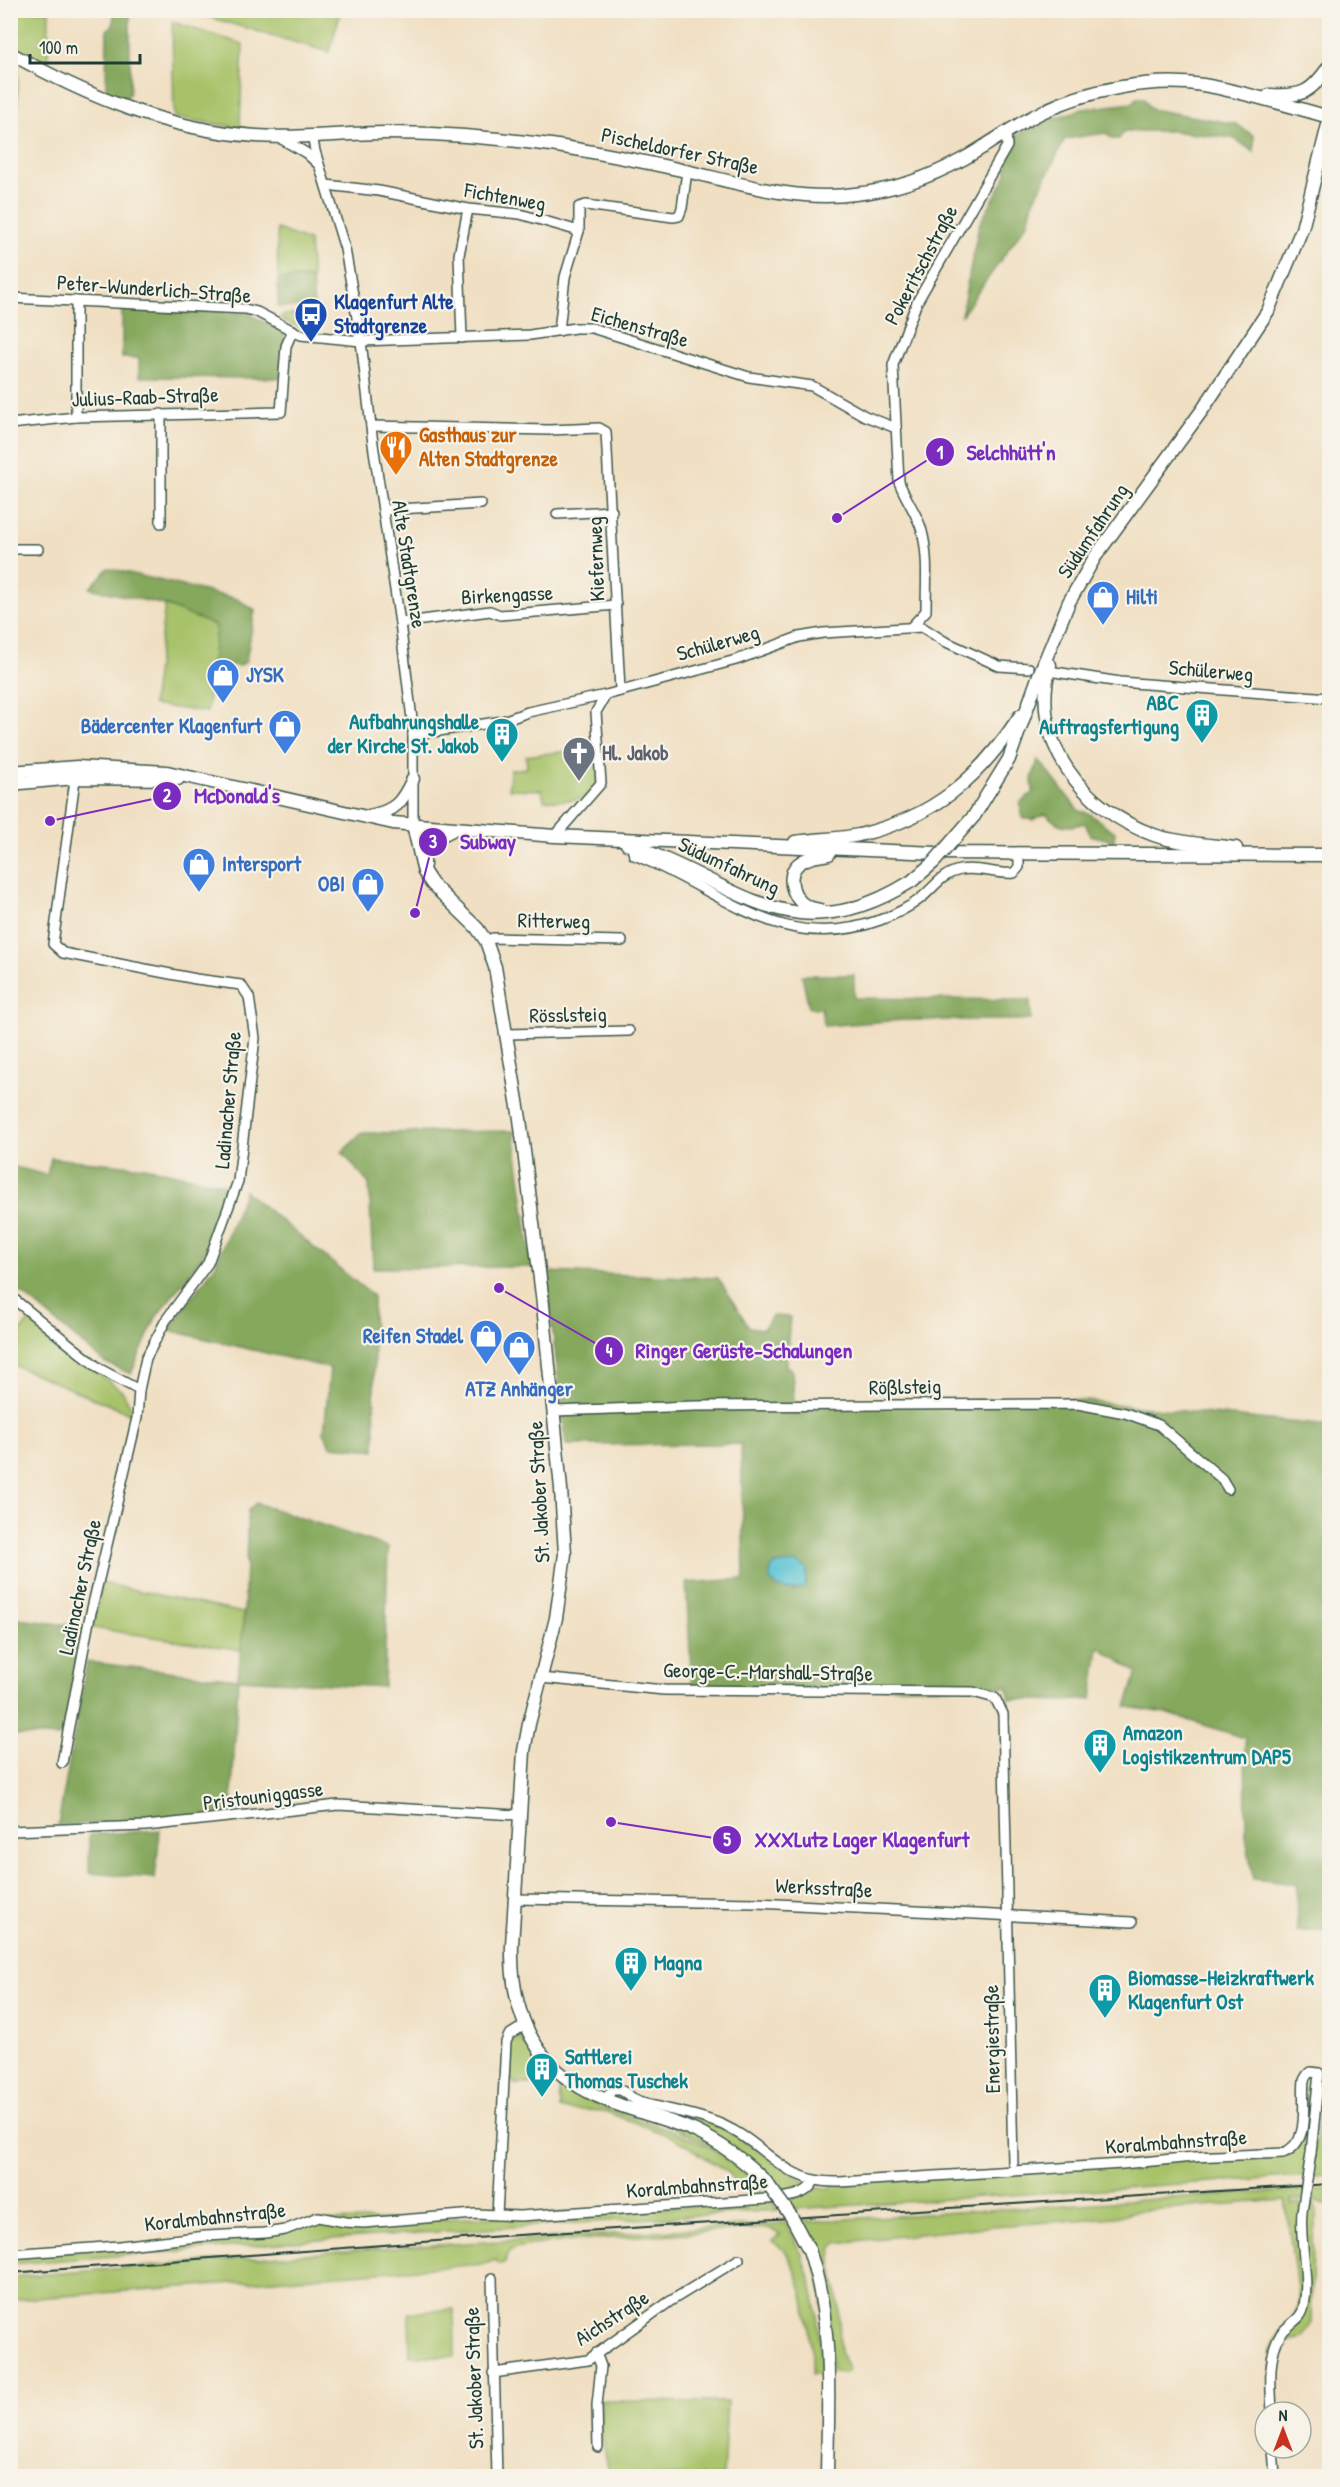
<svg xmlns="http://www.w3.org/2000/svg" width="1340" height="2487" font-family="'Patrick Hand',sans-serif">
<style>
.green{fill:#a7c269;stroke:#63804e;stroke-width:1.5}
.forest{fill:#85a85d;stroke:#527248;stroke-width:1.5}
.water{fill:#59c3d4;stroke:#3c8084;stroke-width:1.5}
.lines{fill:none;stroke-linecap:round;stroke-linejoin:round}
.minor-casing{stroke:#3e5549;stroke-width:12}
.major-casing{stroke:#3e5549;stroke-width:15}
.minor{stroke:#fff;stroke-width:9}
.major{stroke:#fff;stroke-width:12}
.rail{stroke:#1f3d34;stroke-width:2}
.minor-bridge-casing{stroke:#3e5549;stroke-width:12;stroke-linecap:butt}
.major-bridge-casing{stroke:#3e5549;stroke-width:15;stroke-linecap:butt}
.minor-bridge{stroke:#fff;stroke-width:9}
.major-bridge{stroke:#fff;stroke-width:12}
.labels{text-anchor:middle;stroke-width:4.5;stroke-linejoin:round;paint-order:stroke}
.street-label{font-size:21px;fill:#1f3d34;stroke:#f7f3e8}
.transit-label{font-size:21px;font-weight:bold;fill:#164399;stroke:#f7f3e8;text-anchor:start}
.food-label{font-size:21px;font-weight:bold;fill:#c56008;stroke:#f7f3e8;text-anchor:start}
.shop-label{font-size:21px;font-weight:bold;fill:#366cbe;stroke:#f7f3e8;text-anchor:start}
.culture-label{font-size:21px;font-weight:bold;fill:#0d838f;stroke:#f7f3e8;text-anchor:start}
.worship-label{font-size:21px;font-weight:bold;fill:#5b616d;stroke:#f7f3e8;text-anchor:start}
.leader{fill:none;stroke:#7b2cbf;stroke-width:2}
.callout-dot{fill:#7b2cbf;stroke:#f7f3e8;stroke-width:2}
.mark-label{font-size:18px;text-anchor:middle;font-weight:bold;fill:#fff}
.callout-label{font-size:22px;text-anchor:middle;font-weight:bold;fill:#7b2cbf;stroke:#f7f3e8;stroke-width:4.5;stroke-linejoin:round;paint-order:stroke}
</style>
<rect width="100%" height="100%" fill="#f7f3e8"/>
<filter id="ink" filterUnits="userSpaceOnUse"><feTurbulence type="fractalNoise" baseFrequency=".0167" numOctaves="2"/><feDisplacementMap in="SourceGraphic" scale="12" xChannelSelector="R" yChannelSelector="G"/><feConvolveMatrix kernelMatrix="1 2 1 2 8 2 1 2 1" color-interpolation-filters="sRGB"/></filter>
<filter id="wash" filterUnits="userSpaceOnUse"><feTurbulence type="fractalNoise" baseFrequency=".008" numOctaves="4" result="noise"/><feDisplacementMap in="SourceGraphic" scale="24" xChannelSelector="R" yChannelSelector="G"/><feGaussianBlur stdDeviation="1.35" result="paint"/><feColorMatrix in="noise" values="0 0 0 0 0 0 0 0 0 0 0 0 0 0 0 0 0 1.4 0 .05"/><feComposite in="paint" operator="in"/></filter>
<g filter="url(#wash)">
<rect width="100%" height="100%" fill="#f0dfc2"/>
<!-- green -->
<g class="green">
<polygon points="10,11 49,11 48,69 11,47"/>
<polygon points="187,11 341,11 329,52"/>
<polygon points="172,22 243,44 240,128 174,117"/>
<polygon points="11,61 18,65 17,117 11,117"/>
<polygon points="277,229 309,241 312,278 278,279"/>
<path d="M283,315L298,314L307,318L308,325L302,328C295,325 285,323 280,317Z"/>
<polygon points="165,605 217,626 207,712 152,705"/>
<path d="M595,748C596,758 600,772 598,782C594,805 561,800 544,800L542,790L509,789L510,770L527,768L526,756Z"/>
<polygon points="29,1321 123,1392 130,1406 131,1414 11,1364 11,1343"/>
<polygon points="102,1583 244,1613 241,1650 92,1628"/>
<polygon points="520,2037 547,2071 576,2094 597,2105 674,2131 711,2148 741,2169 768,2197 753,2198 723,2169 675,2138 604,2111 560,2109 559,2084 514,2084 514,2081 508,2081 510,2043 513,2038"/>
<polygon points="1310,2077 1316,2079 1305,2176 793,2209 787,2200 822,2187 829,2189 832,2185 1295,2150 1307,2083"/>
<polygon points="1322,2079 1325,2082 1324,2116 1326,2137 1329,2146 1329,2175 1311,2176"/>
<polygon points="619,2095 722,2127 807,2182 807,2185 803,2189 784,2195 758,2168 618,2100"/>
<path d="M1329,2188V2205H1324L1313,2199L1291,2200L1292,2204L1301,2203L1302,2308L1269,2354C1273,2332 1296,2323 1299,2302L1285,2200L1135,2211L1116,2217L994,2226L837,2243L832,2249L831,2260L839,2306L840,2352L849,2369L845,2373L833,2372L814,2249L801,2222Z"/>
<polygon points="772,2202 778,2210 359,2237 11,2264 10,2256 261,2236 311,2221 440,2219"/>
<polygon points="1307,2203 1314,2204 1317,2211 1313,2240 1311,2324 1303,2338 1290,2341 1287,2339 1286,2334 1301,2318 1303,2241"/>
<path d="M786,2223C809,2260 818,2303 820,2347C820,2356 822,2367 820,2374H812C813,2344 804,2278 787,2254C783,2249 778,2245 772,2241L780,2235L769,2228L578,2240C568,2241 514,2246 511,2250C508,2253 507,2259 504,2263L499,2264L496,2260L484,2264L11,2300V2277L343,2251Z"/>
<polygon points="454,2309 455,2356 410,2356 409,2313"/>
<polygon points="601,2401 727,2402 723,2476 610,2476 600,2429"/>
</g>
<!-- forest -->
<g class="forest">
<polygon points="114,11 130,12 130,93 124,101 112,99 106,89 107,30 113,25"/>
<polygon points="1137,98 1143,98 1151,109 1236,124 1254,136 1254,152 1233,138 1171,131 1124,131 1119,139 1112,139 1106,133 1065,139 1033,203 1028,222 961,316 979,225 1007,174 1005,159 1018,135 1045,121 1083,109 1133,103"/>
<polygon points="312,278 314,308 278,307 278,279"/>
<polygon points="122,309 247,313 285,333 280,378 139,377 139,358 122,358"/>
<polygon points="108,568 237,599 255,610 246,661 240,666 212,663 216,626 165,605 90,588"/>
<path d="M1038,759L1079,811L1088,813L1115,832L1114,841L1090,835L1085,823C1068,828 1059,828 1046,814L1032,820L1023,818L1020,803L1033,792L1032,779Z"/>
<polygon points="802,975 854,975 854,998 1030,1000 1031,1020 904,1020 824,1026 821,1008 809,1008"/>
<polygon points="514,1131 532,1267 373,1268 369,1184 342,1152 362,1133"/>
<polygon points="51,1158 145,1167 232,1186 203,1256 156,1317 131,1374 104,1362 11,1284 11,1166 47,1175"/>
<polygon points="245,1191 373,1296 375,1450 331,1446 324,1433 330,1368 168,1330 215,1266"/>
<polygon points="546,1272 718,1278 749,1327 763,1329 772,1316 790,1317 786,1366 792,1370 794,1403 1066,1399 1329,1426 1330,1812 1323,1931 1297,1931 1296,1884 1253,1879 1246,1836 1245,1738 1166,1713 1126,1707 1137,1673 1099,1647 1092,1699 1064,1701 1009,1699 1008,1687 692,1688 686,1583 744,1579 741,1444 566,1445"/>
<polygon points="256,1503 388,1547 384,1687 238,1679 231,1813 146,1822 58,1825 87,1662 238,1679 244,1613 248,1510"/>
<polygon points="11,1618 84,1627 64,1737 11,1735"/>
<polygon points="160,1830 155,1878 89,1873 89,1835"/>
</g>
<!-- water -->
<path class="water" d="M796,1563L807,1568L805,1587C790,1593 780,1591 770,1580V1572L774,1565Z"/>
</g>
<g filter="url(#ink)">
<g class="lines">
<defs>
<g id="minor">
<polyline points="312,135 315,151 345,249 361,341 373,444 400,623 413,727 413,825"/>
<polyline points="278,137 306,153 318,164"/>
<polyline points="326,185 379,191 468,209 520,214 579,231 579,207 586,205 673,217 679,216 682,208 687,171"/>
<polyline points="10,298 245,309 257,312 301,335 361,341 530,335 575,328 592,328 749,377 812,386 865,416 896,428"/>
<polyline points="559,331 565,277 579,231"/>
<polyline points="462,338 459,255 468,209"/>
<polyline points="76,417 76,301"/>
<polyline points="10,424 76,417 281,412 286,346 293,330"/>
<polyline points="371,426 549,430 599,428 606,432 620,689"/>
<polyline points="383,510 481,504"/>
<polyline points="557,514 612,511"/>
<polyline points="161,523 161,414"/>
<polyline points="10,549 38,549"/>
<polyline points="400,623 490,611 500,615 616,605"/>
<path d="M912,626L926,611C926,584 929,554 921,528C916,512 905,498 899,482L893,365L917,302L1007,146L1006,132"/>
<polyline points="1055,672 1120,682 1330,698"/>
<polyline points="413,735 503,721 528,712 606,695 736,660 799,637 823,633 922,627 944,641 999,666 1029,668"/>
<polyline points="76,772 53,944 63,953 196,979 241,985 249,997 255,1038 238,1181 208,1263 166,1320 146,1358 139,1390"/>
<polyline points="555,836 601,783 596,712 606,695"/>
<path d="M631,845L634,855C720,888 780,957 880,920C894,915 908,908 920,899C934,888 941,874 960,870C978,866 996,875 1014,873L1019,867V855"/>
<polyline points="486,941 493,938 622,941"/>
<polyline points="507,1034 629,1031"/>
<polyline points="10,1296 100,1369 139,1390 137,1418 89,1621 62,1763"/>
<polyline points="554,1411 695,1406 1078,1404 1125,1413 1159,1425 1222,1479 1228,1489"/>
<polyline points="541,1678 664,1690 973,1692 995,1698 1003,1714 1013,2163"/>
<polyline points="10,1831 146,1826 338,1805 519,1815"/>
<polyline points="514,1899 757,1903 1132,1922"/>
<path d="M605,2100L612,2090H620C628,2093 632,2099 639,2102C667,2110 696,2113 723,2125C769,2146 782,2184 840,2182L1122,2164L1193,2157L1283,2153C1312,2142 1301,2104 1304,2080L1307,2075L1310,2072L1319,2073L1311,2153"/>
<polyline points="497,2215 506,2042 509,2035 525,2025"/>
<path d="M10,2254L119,2246L206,2236L265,2233L285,2230L318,2217L345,2222L364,2223L475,2214L520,2216L767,2199C783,2197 806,2198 814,2181"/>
<polyline points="492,2278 497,2476"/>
<polyline points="596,2353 601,2366 597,2405 598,2447"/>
<polyline points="493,2373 588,2360 669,2302 739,2259"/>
<path d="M1272,2412C1271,2388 1267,2355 1281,2334C1289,2323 1302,2320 1304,2306C1310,2275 1299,2243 1302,2212"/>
<polyline points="1273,2448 1275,2476"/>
</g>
<g id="major">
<path d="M10,53C86,96 168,130 256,136C299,139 343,133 386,133C441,133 497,138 551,145C596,152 641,161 686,171C742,184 797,202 855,194C895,190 931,177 965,158C991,143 1015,125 1042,112C1086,90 1154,77 1203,85C1246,92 1288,106 1329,117"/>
<path d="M1269,95C1302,97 1311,93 1330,65"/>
<path d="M1050,665C1029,743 1084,810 1154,835C1176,843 1212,845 1236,848"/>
<polyline points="10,772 77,767 167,772 393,823 555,836 936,853 1330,855"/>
<polyline points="10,784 75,778 178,779"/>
<path d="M369,816C396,811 402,802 413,779"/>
<polyline points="974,816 1009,759 1039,675 1069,602 1095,557 1203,409 1268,311 1302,229 1330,117"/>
<path d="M413,825L424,872L432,884L477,928L486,941L495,967L520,1119L542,1295L561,1489L565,1554L556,1618L529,1724L524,1751L512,1945C510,2016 537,2072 604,2099C634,2112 666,2118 695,2131C722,2144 745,2161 766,2182"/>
<path d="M795,842C816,839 839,839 859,835C935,817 978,779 1020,716"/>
<path d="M627,844C739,882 790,957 912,881"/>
<path d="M424,865C423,845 435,838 452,830"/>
<path d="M820,910C816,909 810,908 806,906C791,897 785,872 801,862C809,856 820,856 829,854"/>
<path d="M809,2250C834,2323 828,2400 827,2476"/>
</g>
</defs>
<!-- minor casing -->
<use href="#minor" class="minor-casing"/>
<!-- major casing -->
<use href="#major" class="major-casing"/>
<!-- minor -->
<use href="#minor" class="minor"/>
<!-- major -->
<use href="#major" class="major"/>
<!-- rail -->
<polyline class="rail" points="10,2273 503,2236 1330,2184"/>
<defs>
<polyline id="minor-bridge" points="1302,2212 1311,2153"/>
<g id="major-bridge">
<polyline points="912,881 934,862 974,816"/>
<polyline points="766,2182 791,2216 809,2250"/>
</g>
</defs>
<!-- minor-bridge casing -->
<use href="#minor-bridge" class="minor-bridge-casing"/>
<!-- major-bridge casing -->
<use href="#major-bridge" class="major-bridge-casing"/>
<!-- minor-bridge -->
<use href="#minor-bridge" class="minor-bridge"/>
<!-- major-bridge -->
<use href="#major-bridge" class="major-bridge"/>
</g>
</g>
<!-- icons -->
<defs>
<symbol id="bus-pin" viewBox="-11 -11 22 30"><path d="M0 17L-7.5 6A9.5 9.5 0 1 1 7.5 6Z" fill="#1a4fb4" stroke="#f7f3e8"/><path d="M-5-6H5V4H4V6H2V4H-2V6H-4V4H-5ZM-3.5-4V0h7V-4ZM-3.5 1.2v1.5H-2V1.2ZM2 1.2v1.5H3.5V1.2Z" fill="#fff"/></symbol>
<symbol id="restaurant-pin" viewBox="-11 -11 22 30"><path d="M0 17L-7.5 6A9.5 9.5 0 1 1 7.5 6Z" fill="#e8710a" stroke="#f7f3e8"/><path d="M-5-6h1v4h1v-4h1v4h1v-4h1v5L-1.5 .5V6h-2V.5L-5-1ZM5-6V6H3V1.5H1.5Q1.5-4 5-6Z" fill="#fff"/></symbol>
<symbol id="shop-pin" viewBox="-11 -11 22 30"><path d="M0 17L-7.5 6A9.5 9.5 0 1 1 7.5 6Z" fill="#3f7fe0" stroke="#f7f3e8"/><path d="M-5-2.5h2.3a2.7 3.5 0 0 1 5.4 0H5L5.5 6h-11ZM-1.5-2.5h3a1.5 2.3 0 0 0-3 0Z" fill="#fff"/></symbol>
<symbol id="building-pin" viewBox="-11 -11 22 30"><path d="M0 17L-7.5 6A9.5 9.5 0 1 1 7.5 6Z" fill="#0f9aa8" stroke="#f7f3e8"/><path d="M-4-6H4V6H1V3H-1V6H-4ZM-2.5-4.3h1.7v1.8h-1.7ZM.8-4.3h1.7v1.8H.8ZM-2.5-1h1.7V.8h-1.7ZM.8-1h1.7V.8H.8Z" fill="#fff"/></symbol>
<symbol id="church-pin" viewBox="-11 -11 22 30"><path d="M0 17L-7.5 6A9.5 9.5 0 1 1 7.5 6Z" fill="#6b7280" stroke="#f7f3e8"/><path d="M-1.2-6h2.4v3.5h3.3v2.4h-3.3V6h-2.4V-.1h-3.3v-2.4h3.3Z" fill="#fff"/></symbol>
</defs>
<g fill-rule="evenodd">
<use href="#bus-pin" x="292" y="295" width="38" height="52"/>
<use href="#restaurant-pin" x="377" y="428" width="38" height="52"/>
<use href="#shop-pin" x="1084" y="578" width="38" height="52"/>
<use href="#shop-pin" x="204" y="656" width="38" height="52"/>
<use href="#building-pin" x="1183" y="696" width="38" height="52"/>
<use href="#shop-pin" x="266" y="707" width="38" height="52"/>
<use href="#building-pin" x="483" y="715" width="38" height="52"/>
<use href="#church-pin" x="560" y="734" width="38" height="52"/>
<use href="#shop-pin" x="180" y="845" width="38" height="52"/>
<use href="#shop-pin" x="349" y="865" width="38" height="52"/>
<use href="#shop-pin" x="467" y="1317" width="38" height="52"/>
<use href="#shop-pin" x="500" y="1328" width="38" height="52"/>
<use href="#building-pin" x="1081" y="1726" width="38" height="52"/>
<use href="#building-pin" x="612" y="1944" width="38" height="52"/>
<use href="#building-pin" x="1086" y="1971" width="38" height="52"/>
<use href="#building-pin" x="523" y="2050" width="38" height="52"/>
</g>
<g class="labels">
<!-- street labels -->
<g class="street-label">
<text transform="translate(680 151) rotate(12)" y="7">Pischeldorfer Straße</text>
<text transform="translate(505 197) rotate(10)" y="7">Fichtenweg</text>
<text transform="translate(921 265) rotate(-62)" y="7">Pokeritschstraße</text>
<text transform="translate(154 289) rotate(4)" y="7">Peter-Wunderlich-Straße</text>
<text transform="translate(640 327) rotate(16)" y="7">Eichenstraße</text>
<text transform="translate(145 397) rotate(-2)" y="7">Julius-Raab-Straße</text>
<text transform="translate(1093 531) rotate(-56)" y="7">Südumfahrung</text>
<text transform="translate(596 559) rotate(-92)" y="7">Kiefernweg</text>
<text transform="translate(409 564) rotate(81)" y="7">Alte Stadtgrenze</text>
<text transform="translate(507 595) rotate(-3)" y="7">Birkengasse</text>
<text transform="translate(718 643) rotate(-16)" y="7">Schülerweg</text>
<text transform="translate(1211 671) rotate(5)" y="7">Schülerweg</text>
<text transform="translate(729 866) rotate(25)" y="7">Südumfahrung</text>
<text transform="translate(554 921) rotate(1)" y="7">Ritterweg</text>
<text transform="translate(568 1015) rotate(-1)" y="7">Rösslsteig</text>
<text transform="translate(228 1100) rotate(-85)" y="7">Ladinacher Straße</text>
<text transform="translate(905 1387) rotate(-1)" y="7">Rößlsteig</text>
<text transform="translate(539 1492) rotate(-93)" y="7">St. Jakober Straße</text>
<text transform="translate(80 1587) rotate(-78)" y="7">Ladinacher Straße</text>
<text transform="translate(768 1672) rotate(1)" y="7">George-C.-Marshall-Straße</text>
<text transform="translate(263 1796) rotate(-7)" y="7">Pristouniggasse</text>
<text transform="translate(824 1888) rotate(3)" y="7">Werksstraße</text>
<text transform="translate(992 2039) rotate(-91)" y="7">Energiestraße</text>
<text transform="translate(1176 2142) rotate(-4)" y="7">Koralmbahnstraße</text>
<text transform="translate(697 2186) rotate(-4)" y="7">Koralmbahnstraße</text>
<text transform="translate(215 2217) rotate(-6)" y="7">Koralmbahnstraße</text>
<text transform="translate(612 2318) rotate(-33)" y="7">Aichstraße</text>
<text transform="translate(474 2378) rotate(-92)" y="7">St. Jakober Straße</text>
</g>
<!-- transit labels -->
<g class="transit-label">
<text x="334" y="309">Klagenfurt Alte<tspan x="334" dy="24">Stadtgrenze</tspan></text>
</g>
<!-- food labels -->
<g class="food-label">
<text x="419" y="442">Gasthaus zur<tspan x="419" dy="24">Alten Stadtgrenze</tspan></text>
</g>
<!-- shop labels -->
<g class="shop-label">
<text x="1126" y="604">Hilti</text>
<text x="246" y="682">JYSK</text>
<text x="262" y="733" text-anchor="end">Bädercenter Klagenfurt</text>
<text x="222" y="871">Intersport</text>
<text x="345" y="891" text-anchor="end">OBI</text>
<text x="463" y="1343" text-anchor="end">Reifen Stadel</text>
<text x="519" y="1396" text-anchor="middle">ATZ Anhänger</text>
</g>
<!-- culture labels -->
<g class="culture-label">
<text x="1179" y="710" text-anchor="end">ABC<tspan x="1179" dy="24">Auftragsfertigung</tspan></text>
<text x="479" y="729" text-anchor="end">Aufbahrungshalle<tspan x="479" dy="24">der Kirche St. Jakob</tspan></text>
<text x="1123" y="1740">Amazon<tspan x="1123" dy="24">Logistikzentrum DAP5</tspan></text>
<text x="654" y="1970">Magna</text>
<text x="1128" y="1985">Biomasse-Heizkraftwerk<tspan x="1128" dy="24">Klagenfurt Ost</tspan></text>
<text x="565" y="2064">Sattlerei<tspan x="565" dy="24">Thomas Tuschek</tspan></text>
</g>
<!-- worship labels -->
<g class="worship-label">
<text x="602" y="760">Hl. Jakob</text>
</g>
</g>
<!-- callouts -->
<path class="leader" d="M837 518L940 452M50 821L167 796M415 913L433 842M499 1288L609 1351M611 1822L727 1840"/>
<g class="callout-dot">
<circle cx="837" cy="518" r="6"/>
<circle cx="50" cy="821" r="6"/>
<circle cx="415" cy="913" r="6"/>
<circle cx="499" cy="1288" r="6"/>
<circle cx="611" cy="1822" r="6"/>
<circle cx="940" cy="452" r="15"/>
<circle cx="167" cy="796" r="15"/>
<circle cx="433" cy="842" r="15"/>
<circle cx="609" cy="1351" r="15"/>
<circle cx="727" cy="1840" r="15"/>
</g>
<g class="mark-label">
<text x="940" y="459">1</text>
<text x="167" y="802">2</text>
<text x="433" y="848">3</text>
<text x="609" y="1357">4</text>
<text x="727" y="1846">5</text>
</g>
<g class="callout-label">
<text x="1011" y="460">Selchhütt'n</text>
<text x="237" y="803">McDonald's</text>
<text x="488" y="849">Subway</text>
<text x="744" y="1358">Ringer Gerüste-Schalungen</text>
<text x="862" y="1847">XXXLutz Lager Klagenfurt</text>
</g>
<!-- margin -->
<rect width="1340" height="2487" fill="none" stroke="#f7f3e8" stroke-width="36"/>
<!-- north arrow -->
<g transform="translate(1283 2430)"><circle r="28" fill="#f7f3e8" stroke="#a1aaa0" stroke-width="1.5"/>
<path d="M0-4.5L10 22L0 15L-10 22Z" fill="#c8321e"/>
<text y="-9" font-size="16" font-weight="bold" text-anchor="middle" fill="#1f3d34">N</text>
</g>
<!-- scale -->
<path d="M30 54v9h110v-9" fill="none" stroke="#1f3d34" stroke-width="3"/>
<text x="39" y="54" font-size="18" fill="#1f3d34" stroke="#f7f3e8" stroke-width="4.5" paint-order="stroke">100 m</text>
</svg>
